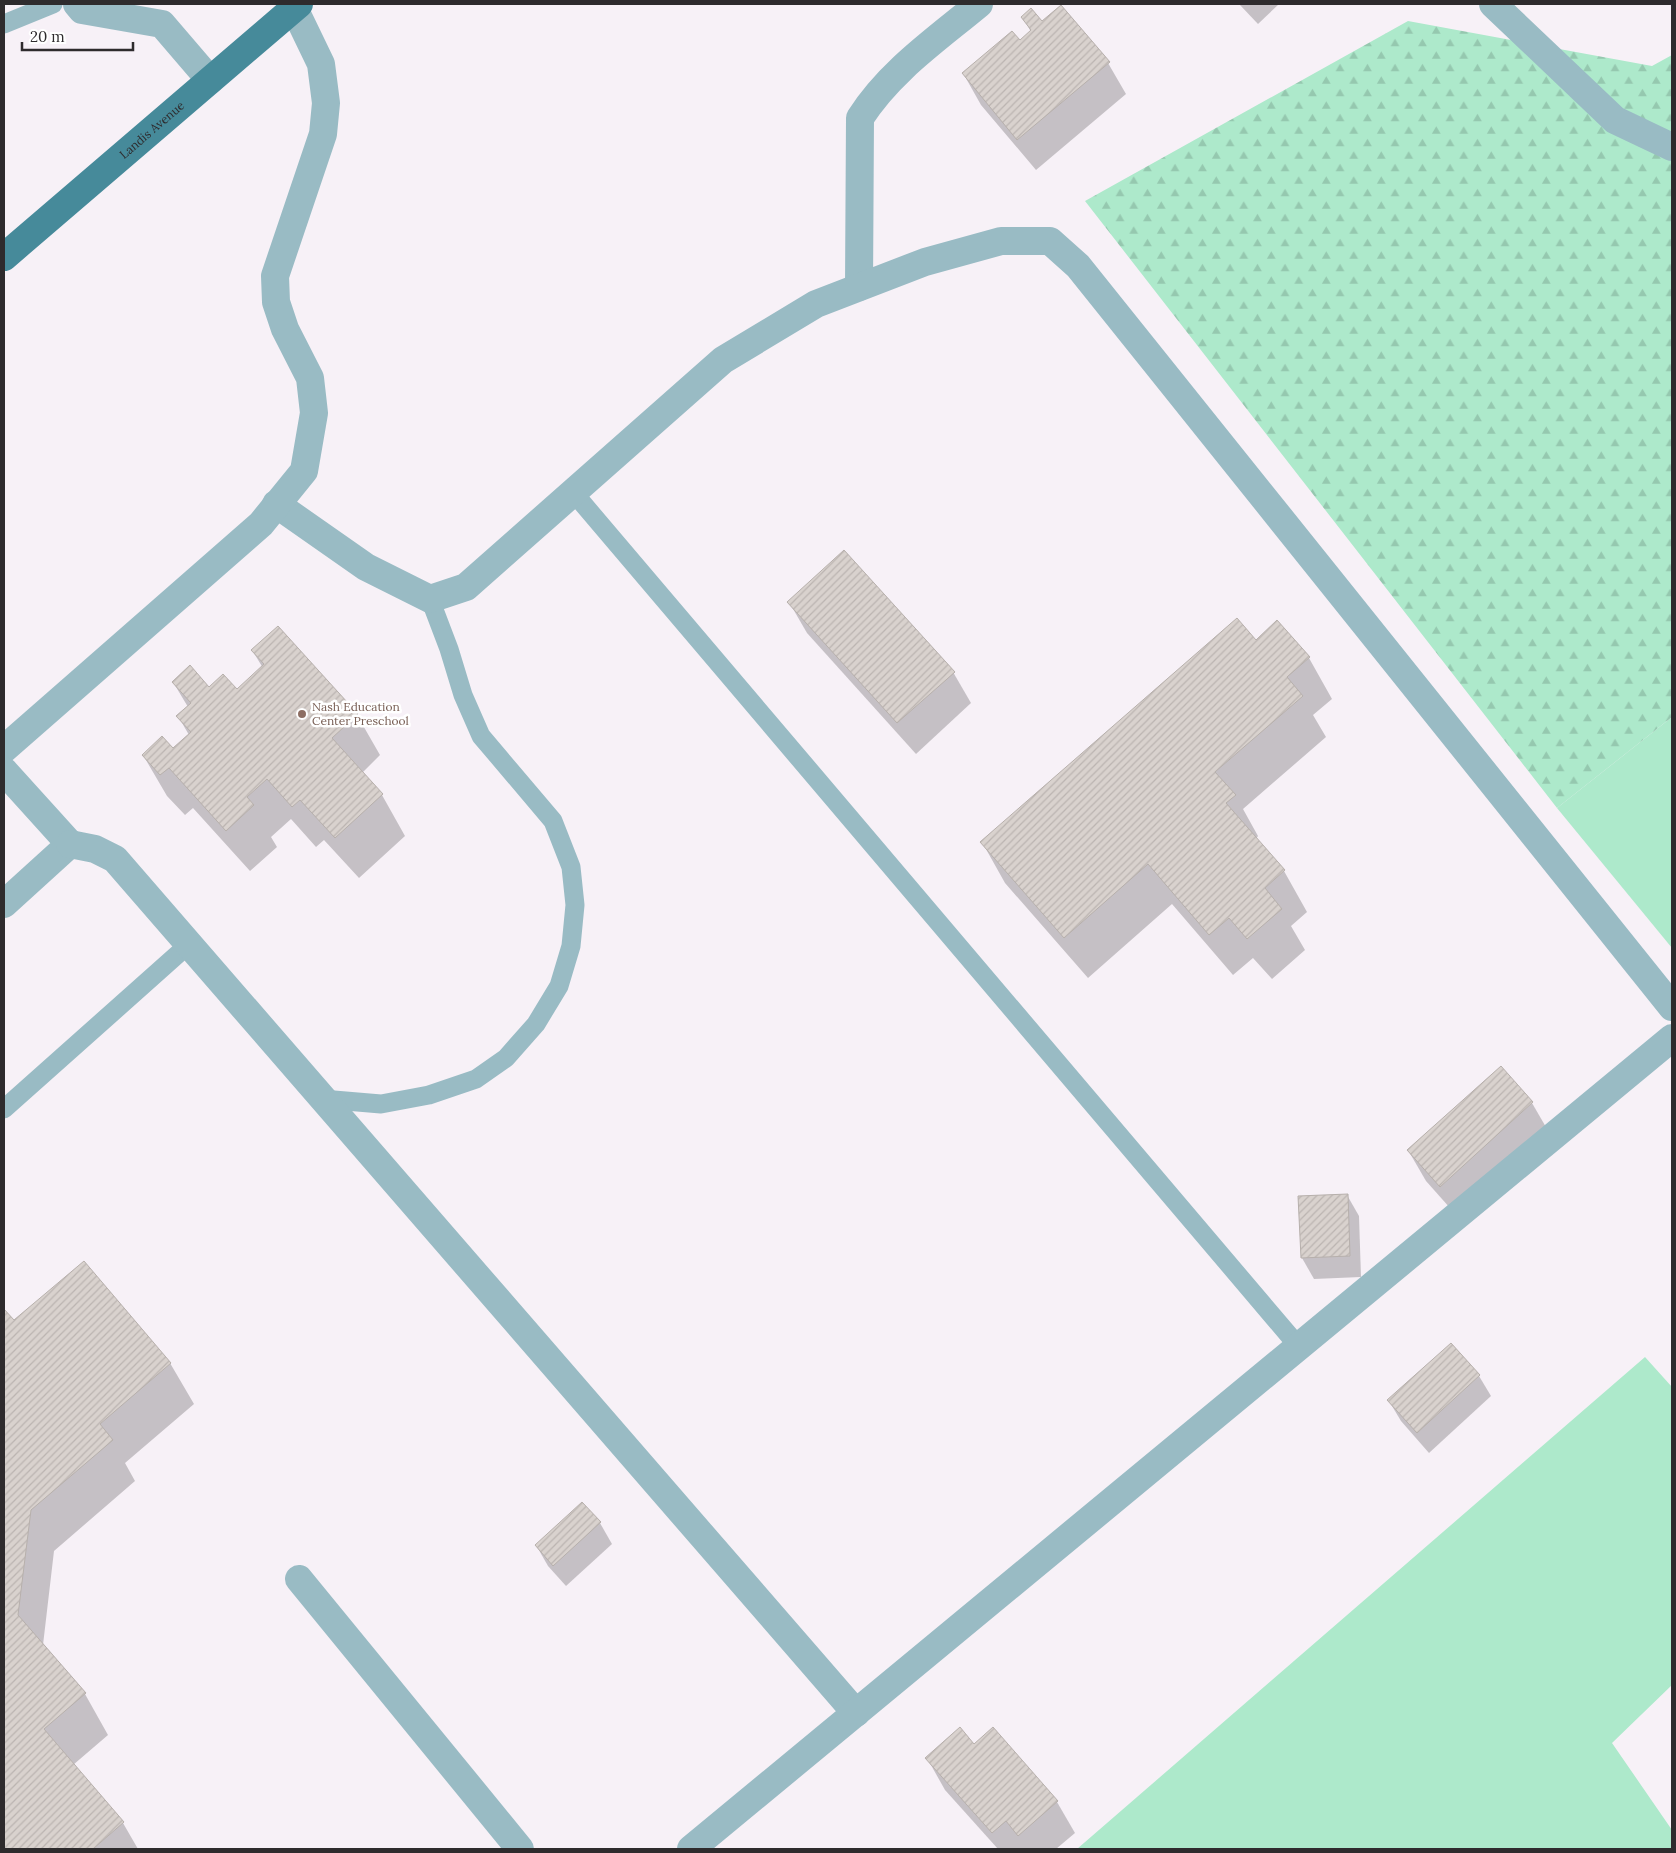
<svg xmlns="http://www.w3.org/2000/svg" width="1676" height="1853" font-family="Lora,serif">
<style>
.green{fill:#ade9cb}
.forest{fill:url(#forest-firs)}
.shadow{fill:#0003}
.building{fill:url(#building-hatch);stroke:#b7b0ac}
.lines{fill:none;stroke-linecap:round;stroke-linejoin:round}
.lane{stroke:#99bbc4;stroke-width:19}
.street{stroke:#99bbc4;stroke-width:28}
.primary{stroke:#468a9a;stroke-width:28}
.education-dot{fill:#8d6e63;stroke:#fff;stroke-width:2}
.labels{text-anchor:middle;stroke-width:5;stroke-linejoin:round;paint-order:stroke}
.street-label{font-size:12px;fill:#2e2b2d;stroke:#fff}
.education-label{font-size:12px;fill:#785e54;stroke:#fff;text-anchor:start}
</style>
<defs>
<pattern id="forest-firs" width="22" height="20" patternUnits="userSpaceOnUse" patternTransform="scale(1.25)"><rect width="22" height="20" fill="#ade9cb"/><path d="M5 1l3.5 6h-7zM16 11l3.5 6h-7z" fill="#95c8af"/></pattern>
<pattern id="building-hatch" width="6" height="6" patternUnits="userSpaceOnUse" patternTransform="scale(1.25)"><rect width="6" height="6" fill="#d9d2ce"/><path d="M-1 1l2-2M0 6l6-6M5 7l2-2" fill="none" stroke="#bbb4b1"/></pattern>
</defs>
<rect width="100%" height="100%" fill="#f7f1f7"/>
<!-- green -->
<g class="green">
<polygon points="1672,717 1672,948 1557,808"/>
<polygon points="1645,1357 1672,1387 1672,1685 1612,1743 1672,1830 1672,1849 1077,1849"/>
</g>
<!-- forest -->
<polygon class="forest" points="1408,21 1652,66 1672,55 1672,717 1557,808 1085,201"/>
<!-- shadow -->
<g class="shadow">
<polygon points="1239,4 1279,4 1258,24"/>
<polygon points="1023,17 1042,23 1108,63 1126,94 1036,170 981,105 963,73 1020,42 1031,32"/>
<polygon points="789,602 953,672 971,703 916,754 807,633"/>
<polygon points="1277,622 1309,658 1332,699 1313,715 1326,737 1243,809 1258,836 1256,839 1284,871 1307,912 1291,926 1305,950 1272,979 1253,958 1233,975 1172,904 1088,978 1005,883 982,842 1256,641"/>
<polygon points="252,650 357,715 380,755 362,773 382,795 405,836 359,878 324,840 316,847 291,819 271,837 277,847 250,871 193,808 185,815 167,796 143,755 173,750 189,735 178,716 188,707 173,682 209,689 237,691 263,668"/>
<polygon points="1501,1068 1532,1103 1550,1134 1458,1217 1426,1181 1408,1150"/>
<polygon points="1347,1195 1359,1216 1361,1277 1314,1279 1302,1258 1300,1197"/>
<polygon points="4,1311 14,1322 170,1363 194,1404 125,1463 135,1481 54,1551 43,1645 85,1694 108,1735 73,1765 123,1823 138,1849 4,1849"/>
<polygon points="1479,1376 1491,1396 1429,1453 1401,1421 1389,1401"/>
<polygon points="600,1523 612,1544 566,1586 548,1566 536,1545"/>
<polygon points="974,1745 1057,1802 1075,1833 1056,1849 998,1849 945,1790 927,1758"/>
</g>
<!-- building -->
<g class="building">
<polygon points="1061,5 1110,62 1017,140 962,73 1012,31 1020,40 1031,30 1021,17 1031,8 1042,21"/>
<polygon points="844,550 955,672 897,723 787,602"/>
<polygon points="1237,618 1256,640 1277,620 1310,657 1287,677 1303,696 1215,772 1236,795 1226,803 1285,870 1265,888 1282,909 1247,939 1229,918 1209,935 1148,864 1064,938 980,842"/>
<polygon points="278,626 358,714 332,738 383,794 335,838 300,800 292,807 267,779 247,797 254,805 226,831 169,768 160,775 142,755 162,736 173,748 191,732 176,716 191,703 172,682 190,665 209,687 223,674 237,689 264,664 251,650"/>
<polygon points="1501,1066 1533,1102 1440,1187 1407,1150"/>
<polygon points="1348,1194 1350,1256 1301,1258 1298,1196"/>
<polygon points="84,1261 171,1363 100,1424 113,1440 31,1510 18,1615 86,1693 44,1729 124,1822 93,1849 4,1849 4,1309 14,1320"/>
<polygon points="1451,1343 1480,1375 1417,1433 1387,1400"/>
<polygon points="582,1502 601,1522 553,1566 535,1545"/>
<polygon points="960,1727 974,1744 993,1727 1058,1801 1018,1836 1006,1821 992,1833 925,1758"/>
</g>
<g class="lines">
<!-- lane -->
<g class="lane">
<polyline points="4,24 53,4"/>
<polyline points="573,492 1299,1347"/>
<polyline points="322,1099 381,1104 429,1095 476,1079 506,1058 536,1024 559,986 571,946 575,905 571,867 553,821 481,736 463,695 449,649 430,599"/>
<polyline points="4,1109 188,945"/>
</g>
<!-- street -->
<g class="street">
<polyline points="77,4 82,10 162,24 210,80"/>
<polyline points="1493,4 1615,120 1672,147"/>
<path d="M859,287L860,118C890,71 937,39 979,4"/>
<polyline points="276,504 366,567 430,599 466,587 723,360 816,304 925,262 1001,241 1050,241 1078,266 1672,1007"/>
<polyline points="4,749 261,524 304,471 314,413 310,378 285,329 276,302 275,276 323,134 326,103 321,64 294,8"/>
<polyline points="4,771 70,844 4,904"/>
<polyline points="70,844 95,849 115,859 856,1713"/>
<polyline points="299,1579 520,1849"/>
<polyline points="691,1849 1672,1038"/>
</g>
<!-- primary -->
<path class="primary" id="s1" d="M4,257L299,4"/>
</g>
<!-- markers -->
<circle class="education-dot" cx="302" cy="714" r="5"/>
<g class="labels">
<!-- street labels -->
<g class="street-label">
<text dy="4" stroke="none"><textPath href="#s1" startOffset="195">Landis Avenue</textPath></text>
</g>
<!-- education labels -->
<g class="education-label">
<text x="312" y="711">Nash Education<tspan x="312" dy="14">Center Preschool</tspan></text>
</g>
</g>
<!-- border -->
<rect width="1676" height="1853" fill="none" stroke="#2e2b2d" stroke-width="10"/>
<!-- scale -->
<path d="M22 42v8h111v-8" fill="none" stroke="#2e2b2d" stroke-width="2.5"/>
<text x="30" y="42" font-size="15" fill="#2e2b2d" stroke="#ffffff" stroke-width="4" paint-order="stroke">20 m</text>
</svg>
